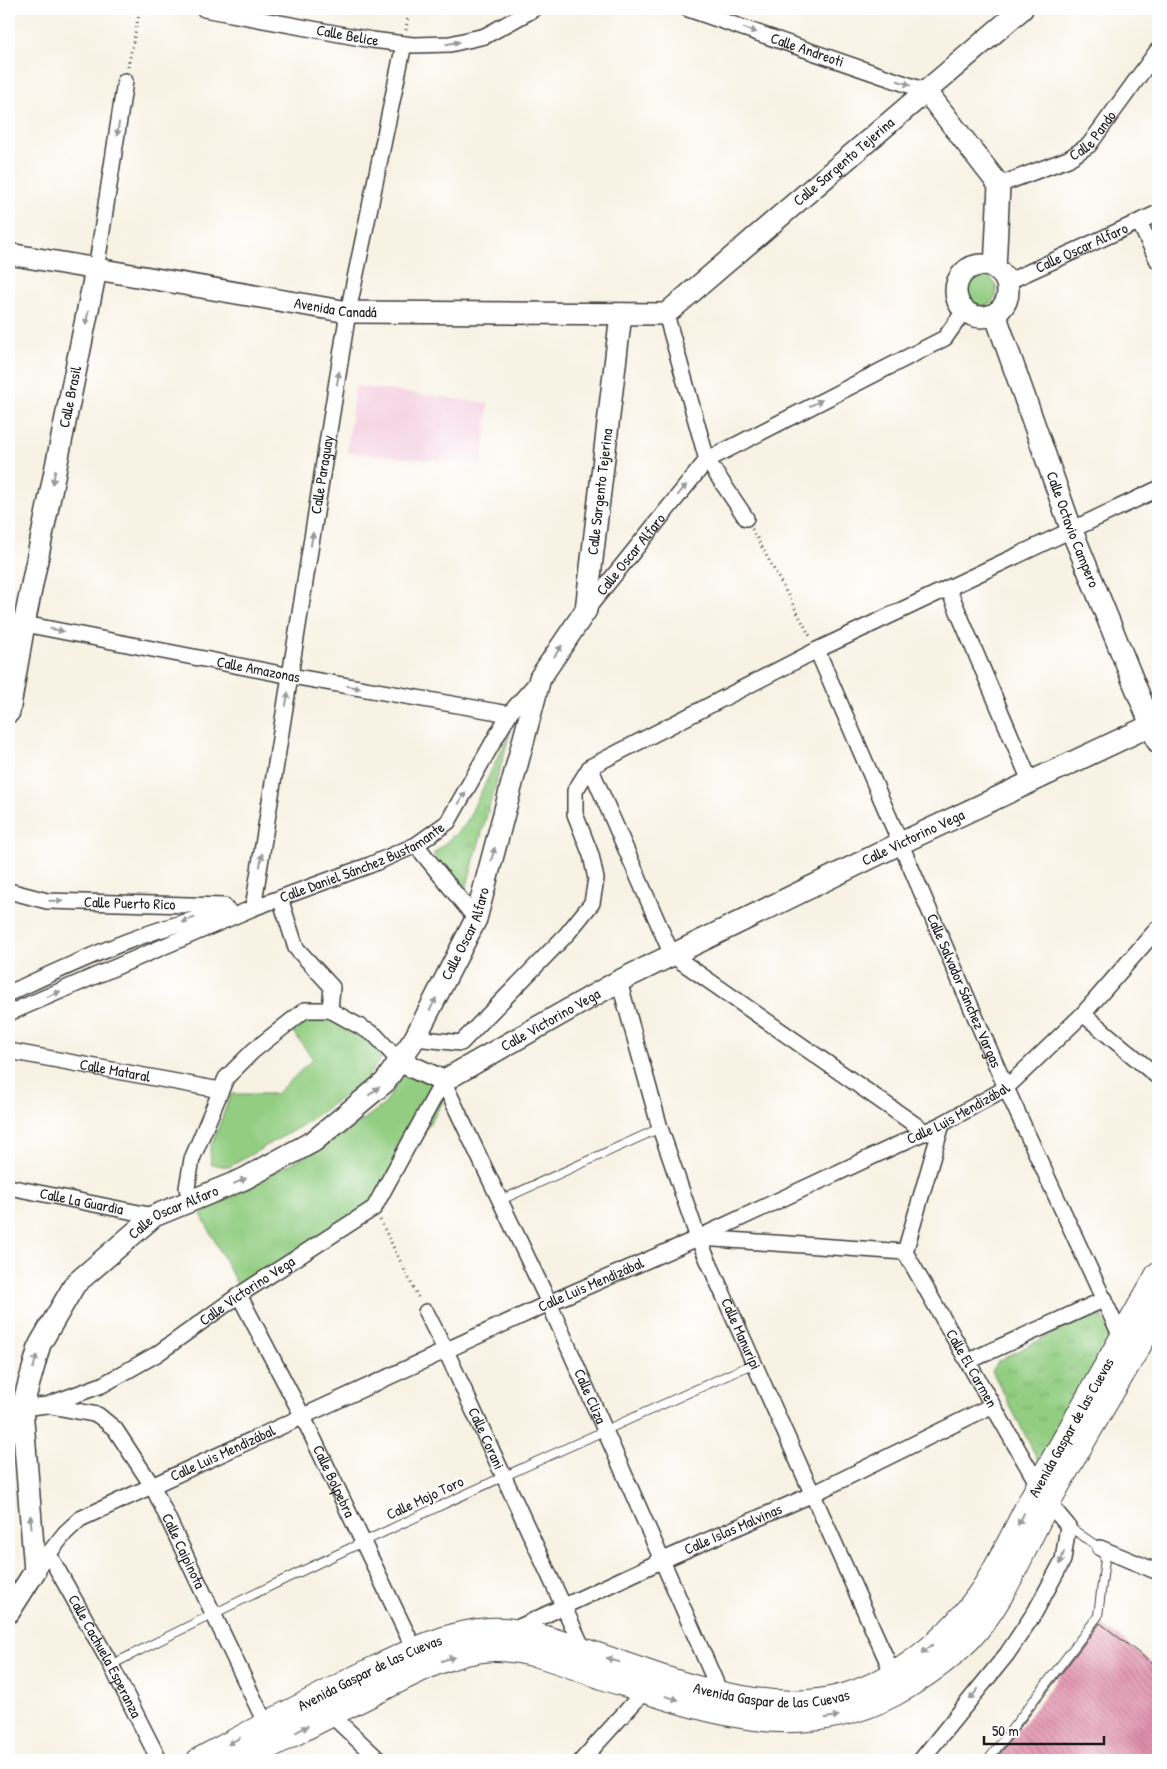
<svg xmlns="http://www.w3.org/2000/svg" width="1167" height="1769" font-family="'Patrick Hand',sans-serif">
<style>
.built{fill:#f4cfde}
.grass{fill:#92cd81;stroke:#57744e}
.park{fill:url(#park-tufts);stroke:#57744e}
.building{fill:url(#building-back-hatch)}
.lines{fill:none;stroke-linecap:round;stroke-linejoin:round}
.lane-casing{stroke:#3d3c3a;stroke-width:10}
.street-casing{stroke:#3d3c3a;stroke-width:18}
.secondary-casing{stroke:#3d3c3a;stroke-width:24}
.primary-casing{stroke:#3d3c3a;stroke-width:26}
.path{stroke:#3d3c3a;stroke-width:3;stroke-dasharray:1 4;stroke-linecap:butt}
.lane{stroke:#fff;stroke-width:8}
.street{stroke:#fff;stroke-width:15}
.secondary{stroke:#fff;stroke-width:21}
.primary{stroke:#fff;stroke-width:24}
.oneway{fill:#999}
.labels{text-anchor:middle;stroke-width:5;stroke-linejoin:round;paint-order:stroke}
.street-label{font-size:15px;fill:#1c1c1c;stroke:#fff}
</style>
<defs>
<pattern id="park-tufts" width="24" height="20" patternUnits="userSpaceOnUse" patternTransform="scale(1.25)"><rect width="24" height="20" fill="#92cd81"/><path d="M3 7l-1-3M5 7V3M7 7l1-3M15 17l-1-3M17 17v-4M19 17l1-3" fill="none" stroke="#7daf6f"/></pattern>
<pattern id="building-back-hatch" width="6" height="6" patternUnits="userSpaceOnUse" patternTransform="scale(1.25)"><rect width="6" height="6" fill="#e08aa8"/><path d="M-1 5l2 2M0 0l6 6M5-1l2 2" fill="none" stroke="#b57088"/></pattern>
</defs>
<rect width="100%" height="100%" fill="#fff"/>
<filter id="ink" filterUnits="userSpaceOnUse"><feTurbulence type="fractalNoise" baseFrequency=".02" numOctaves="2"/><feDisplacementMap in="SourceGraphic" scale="10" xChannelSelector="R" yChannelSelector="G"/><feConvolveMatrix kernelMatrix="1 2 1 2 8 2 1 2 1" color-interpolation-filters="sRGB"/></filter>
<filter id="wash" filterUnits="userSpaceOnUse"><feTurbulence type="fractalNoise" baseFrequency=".0096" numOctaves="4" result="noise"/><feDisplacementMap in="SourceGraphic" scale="20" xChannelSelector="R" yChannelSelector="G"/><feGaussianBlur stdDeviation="1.12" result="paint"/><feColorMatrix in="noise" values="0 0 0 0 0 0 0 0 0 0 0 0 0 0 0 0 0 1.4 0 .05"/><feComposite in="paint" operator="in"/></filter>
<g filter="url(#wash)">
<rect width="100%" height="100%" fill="#f7f2e3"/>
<!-- built -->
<polygon class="built" points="355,386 489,403 482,465 347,452"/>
<!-- grass -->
<g class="grass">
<circle cx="982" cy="291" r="15"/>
<polygon points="308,1019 332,1021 386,1051 365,1081 301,1126 229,1167 211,1164 210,1149 231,1094 276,1094 313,1059 290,1028"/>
<polygon points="418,1068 446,1097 392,1183 369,1209 240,1290 201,1214 342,1135 385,1104 403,1073"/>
</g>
<!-- park -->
<g class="park">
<polygon points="511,730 467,885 462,890 433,854 465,825"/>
<polygon points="1097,1311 1102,1315 1111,1336 1039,1462 992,1371 998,1361"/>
</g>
<g id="blocks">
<!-- building -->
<polygon class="building" points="1100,1623 1158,1668 1158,1760 995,1760"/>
</g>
</g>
<g filter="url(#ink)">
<use href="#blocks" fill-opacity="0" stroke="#3d3c3a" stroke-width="1"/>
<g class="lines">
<defs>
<g id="lane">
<polyline points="501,1200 660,1128"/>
<path d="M111,1665C322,1558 538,1460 755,1363"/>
<polyline points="988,1760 1098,1616 1105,1559 1100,1548 1068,1526"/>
</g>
<g id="street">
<path id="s1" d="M204,9L372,40L413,45L450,44L485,36L534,9"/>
<path id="s2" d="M688,9L926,91"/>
<path id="s3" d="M999,185L1068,159L1089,145L1158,50"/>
<polyline points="1139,222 1158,261"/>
<polyline points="96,270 125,81"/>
<path id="s4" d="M1007,282L1158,213"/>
<polyline points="666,314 707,460 746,518"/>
<polyline points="948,588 1030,781"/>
<path id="s5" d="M587,609L707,460L945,338L964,311"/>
<path id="s6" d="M9,621L291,676L509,714"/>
<path id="s7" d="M817,650L1006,1088L1122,1339L1127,1342"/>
<polyline points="590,767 672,955 927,1133"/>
<polyline points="416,845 476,919"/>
<path id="s8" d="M9,891L47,901L224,906"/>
<polyline points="280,898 296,948 332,987 330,1010"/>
<path id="s9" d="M253,908L348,312L404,44"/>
<path id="s10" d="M619,981L660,1128L698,1238L893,1674"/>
<path d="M9,993C79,961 153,925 230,912"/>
<path id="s11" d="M9,1013L253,908L370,865L416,845L448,822L509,714L538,681"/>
<polyline points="1083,1014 1158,1077"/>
<polyline points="415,1038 461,1043 567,934 592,903 596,879 591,855 575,814 575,791 590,767 817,650 1158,489"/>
<path id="s12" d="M9,1051L220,1090"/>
<path id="s13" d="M443,1081L549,1303L723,1699"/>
<path id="s14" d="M9,1187L154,1216"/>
<polyline points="191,1201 187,1188 192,1159 226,1078 253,1051 305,1010 330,1010 375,1035 399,1061"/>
<polyline points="700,1238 905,1252"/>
<path id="s15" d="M905,1252L1048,1502L1068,1526L1063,1560L1035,1612L1007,1654L921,1760"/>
<polyline points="905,1252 942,1124"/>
<path id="s16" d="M239,1295L303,1417L418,1657"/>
<path id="s17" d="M426,1312L446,1351L585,1653"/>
<polyline points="969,1361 1105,1299"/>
<path id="s18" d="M9,1406L22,1408L47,1405L102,1385L157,1354L239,1295L374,1208L443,1081"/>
<path id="s19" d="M51,1406L98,1415L115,1429L153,1487L269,1731"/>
<polyline points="1100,1548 1158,1572"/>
<path id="s20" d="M48,1553L111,1665L159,1760"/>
<path id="s21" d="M35,1571L65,1533L80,1519L549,1303L698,1238L942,1124L1006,1088L1083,1014L1158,928"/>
<path id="s22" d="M513,1630L663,1560L813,1494L991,1406"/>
<polyline points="326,1710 379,1760"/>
<polyline points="582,1760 649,1686"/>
</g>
<g id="secondary">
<polyline points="926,91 999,185 995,269"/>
<path id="s23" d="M9,254L348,312L666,314L1022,9"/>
<circle cx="982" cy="291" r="26"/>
<path id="s24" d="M995,314L1072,531L1158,742"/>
<path id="s25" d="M9,712L24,624L96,270"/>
<path id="s26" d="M399,1061L443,1081L619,981L901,843L1158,722"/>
<path id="s27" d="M9,1612L35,1571L22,1408L40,1344L75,1284L154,1216L244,1179L314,1141L385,1082L415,1038L476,919L540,678L586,610L621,314"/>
</g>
<g id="primary">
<path id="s28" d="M199,1760C251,1732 304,1704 357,1677C399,1657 442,1633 489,1630C520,1628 550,1639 579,1649C629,1665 680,1687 732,1696C770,1704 810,1706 847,1695C906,1677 961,1628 991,1576C1009,1546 1023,1513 1040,1483C1079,1413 1119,1344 1158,1274"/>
<path d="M243,1760C288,1737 333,1713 378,1691C413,1673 452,1651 493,1649C531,1648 569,1666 605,1678C710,1712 806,1749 908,1686C929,1673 950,1658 968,1640C1006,1600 1023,1547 1050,1499C1085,1437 1122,1375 1158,1313"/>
</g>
</defs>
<!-- lane casing -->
<use href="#lane" class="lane-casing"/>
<!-- street casing -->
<use href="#street" class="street-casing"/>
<!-- secondary casing -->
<use href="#secondary" class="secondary-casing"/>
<!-- primary casing -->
<use href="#primary" class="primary-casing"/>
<!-- path -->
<g class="path">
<polyline points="406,30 409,9"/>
<polyline points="128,67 140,9"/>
<polyline points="752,529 811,638"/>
<polyline points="380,1220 419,1299"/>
</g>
<!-- lane -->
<use href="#lane" class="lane"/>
<!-- street -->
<use href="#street" class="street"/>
<!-- secondary -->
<use href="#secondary" class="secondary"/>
<!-- primary -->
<use href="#primary" class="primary"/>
</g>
<!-- one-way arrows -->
<defs><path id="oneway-solid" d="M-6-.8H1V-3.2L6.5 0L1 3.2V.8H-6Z" transform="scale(1.25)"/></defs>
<g class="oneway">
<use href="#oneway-solid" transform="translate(750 30) rotate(19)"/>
<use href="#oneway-solid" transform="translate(453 43) rotate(-9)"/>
<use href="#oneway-solid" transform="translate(904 83) rotate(19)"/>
<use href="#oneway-solid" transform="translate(118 129) rotate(98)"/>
<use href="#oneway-solid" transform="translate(87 318) rotate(102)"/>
<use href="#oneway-solid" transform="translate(338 378) rotate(-81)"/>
<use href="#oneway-solid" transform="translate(816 403) rotate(-27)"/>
<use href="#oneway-solid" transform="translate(54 477) rotate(102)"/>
<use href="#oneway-solid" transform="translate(682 490) rotate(-51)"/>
<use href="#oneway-solid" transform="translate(312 539) rotate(-81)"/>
<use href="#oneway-solid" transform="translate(57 630) rotate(11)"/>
<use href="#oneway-solid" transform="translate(558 651) rotate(-56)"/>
<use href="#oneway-solid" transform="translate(354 687) rotate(10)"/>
<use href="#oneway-solid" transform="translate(287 699) rotate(-81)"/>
<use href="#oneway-solid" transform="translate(462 798) rotate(-61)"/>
<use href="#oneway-solid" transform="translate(493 854) rotate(-75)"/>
<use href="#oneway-solid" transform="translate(261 860) rotate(-81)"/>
<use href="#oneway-solid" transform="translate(56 901) rotate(1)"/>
<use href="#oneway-solid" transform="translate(188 920) rotate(161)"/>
<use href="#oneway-solid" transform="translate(54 994) rotate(-23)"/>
<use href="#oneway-solid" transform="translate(433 1004) rotate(-63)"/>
<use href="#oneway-solid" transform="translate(374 1091) rotate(-40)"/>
<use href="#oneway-solid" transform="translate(240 1181) rotate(-24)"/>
<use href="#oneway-solid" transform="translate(35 1362) rotate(-75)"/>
<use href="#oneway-solid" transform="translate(1021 1519) rotate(118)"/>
<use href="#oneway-solid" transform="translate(31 1522) rotate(-95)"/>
<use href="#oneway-solid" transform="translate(1062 1558) rotate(107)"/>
<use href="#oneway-solid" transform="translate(927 1649) rotate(142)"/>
<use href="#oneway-solid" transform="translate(448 1659) rotate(-18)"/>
<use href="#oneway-solid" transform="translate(613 1660) rotate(-161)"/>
<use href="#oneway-solid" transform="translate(974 1694) rotate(129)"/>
<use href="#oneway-solid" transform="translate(672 1698) rotate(16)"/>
<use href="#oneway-solid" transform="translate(832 1717) rotate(-10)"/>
<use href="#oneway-solid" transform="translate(302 1729) rotate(-28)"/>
<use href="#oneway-solid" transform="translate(234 1741) rotate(151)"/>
</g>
</g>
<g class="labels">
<!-- street labels -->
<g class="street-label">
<text dy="5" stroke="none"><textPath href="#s1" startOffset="146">Calle Belice</textPath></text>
<text dy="5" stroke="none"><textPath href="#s2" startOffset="126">Calle Andreoti</textPath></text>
<text dy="5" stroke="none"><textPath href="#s3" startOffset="108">Calle Pando</textPath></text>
<text dy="5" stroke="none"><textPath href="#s23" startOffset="896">Calle Sargento Tejerina</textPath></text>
<text dy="5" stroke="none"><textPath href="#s4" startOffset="82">Calle Oscar Alfaro</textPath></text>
<text dy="5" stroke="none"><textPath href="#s23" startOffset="331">Avenida Canadá</textPath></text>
<text dy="5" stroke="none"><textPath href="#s25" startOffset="321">Calle Brasil</textPath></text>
<text dy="5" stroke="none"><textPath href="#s9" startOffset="439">Calle Paraguay</textPath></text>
<text dy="5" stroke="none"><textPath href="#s27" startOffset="1359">Calle Sargento Tejerina</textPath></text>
<text dy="5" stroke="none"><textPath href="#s24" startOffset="229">Calle Octavio Campero</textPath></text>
<text dy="5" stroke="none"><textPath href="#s5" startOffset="70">Calle Oscar Alfaro</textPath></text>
<text dy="5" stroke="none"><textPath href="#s6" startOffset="254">Calle Amazonas</textPath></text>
<text dy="5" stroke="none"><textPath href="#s26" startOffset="578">Calle Victorino Vega</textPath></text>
<text dy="5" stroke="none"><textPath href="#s11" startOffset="384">Calle Daniel Sánchez Bustamante</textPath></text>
<text dy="5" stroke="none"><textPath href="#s8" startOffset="122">Calle Puerto Rico</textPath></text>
<text dy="5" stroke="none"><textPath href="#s27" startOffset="891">Calle Oscar Alfaro</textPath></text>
<text dy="5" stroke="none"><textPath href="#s7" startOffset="371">Calle Salvador Sánchez Vargas</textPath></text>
<text dy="5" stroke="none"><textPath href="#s26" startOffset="172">Calle Victorino Vega</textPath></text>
<text dy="5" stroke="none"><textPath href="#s12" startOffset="108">Calle Mataral</textPath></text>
<text dy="5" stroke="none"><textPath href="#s21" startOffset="1036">Calle Luis Mendizábal</textPath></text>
<text dy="5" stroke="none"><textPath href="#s14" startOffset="74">Calle La Guardia</textPath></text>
<text dy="5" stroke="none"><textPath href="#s27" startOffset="471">Calle Oscar Alfaro</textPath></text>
<text dy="5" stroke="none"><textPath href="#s21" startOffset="631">Calle Luis Mendizábal</textPath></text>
<text dy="5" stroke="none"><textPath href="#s18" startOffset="270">Calle Victorino Vega</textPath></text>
<text dy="5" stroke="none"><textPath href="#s10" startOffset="374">Calle Manuripi</textPath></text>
<text dy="5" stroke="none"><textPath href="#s15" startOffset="134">Calle El Carmen</textPath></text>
<text dy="5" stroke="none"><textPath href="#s13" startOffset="348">Calle Cliza</textPath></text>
<text dy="5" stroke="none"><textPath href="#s28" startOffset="1048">Avenida Gaspar de las Cuevas</textPath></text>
<text dy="5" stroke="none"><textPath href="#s17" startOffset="140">Calle Corani</textPath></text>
<text dy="5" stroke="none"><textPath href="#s21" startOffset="226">Calle Luis Mendizábal</textPath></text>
<text dy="5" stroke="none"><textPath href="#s16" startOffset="209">Calle Bolpebra</textPath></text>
<text transform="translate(425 1498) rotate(-25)" y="5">Calle Mojo Toro</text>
<text dy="5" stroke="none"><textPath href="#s22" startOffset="242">Calle Islas Malvinas</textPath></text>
<text dy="5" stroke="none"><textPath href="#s19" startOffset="210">Calle Caipinota</textPath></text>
<text dy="5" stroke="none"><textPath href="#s20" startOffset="118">Calle Cachuela Esperanza</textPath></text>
<text dy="5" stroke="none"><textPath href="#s28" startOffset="192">Avenida Gaspar de las Cuevas</textPath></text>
<text dy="5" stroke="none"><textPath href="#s28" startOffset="612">Avenida Gaspar de las Cuevas</textPath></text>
</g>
</g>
<!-- margin -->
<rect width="1167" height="1769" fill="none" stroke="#fff" stroke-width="30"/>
<!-- scale -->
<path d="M984 1736v8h120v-8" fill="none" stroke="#1c1c1c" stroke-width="2.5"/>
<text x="992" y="1736" font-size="15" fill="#1c1c1c" stroke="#ffffff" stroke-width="4" paint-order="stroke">50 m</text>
</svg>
